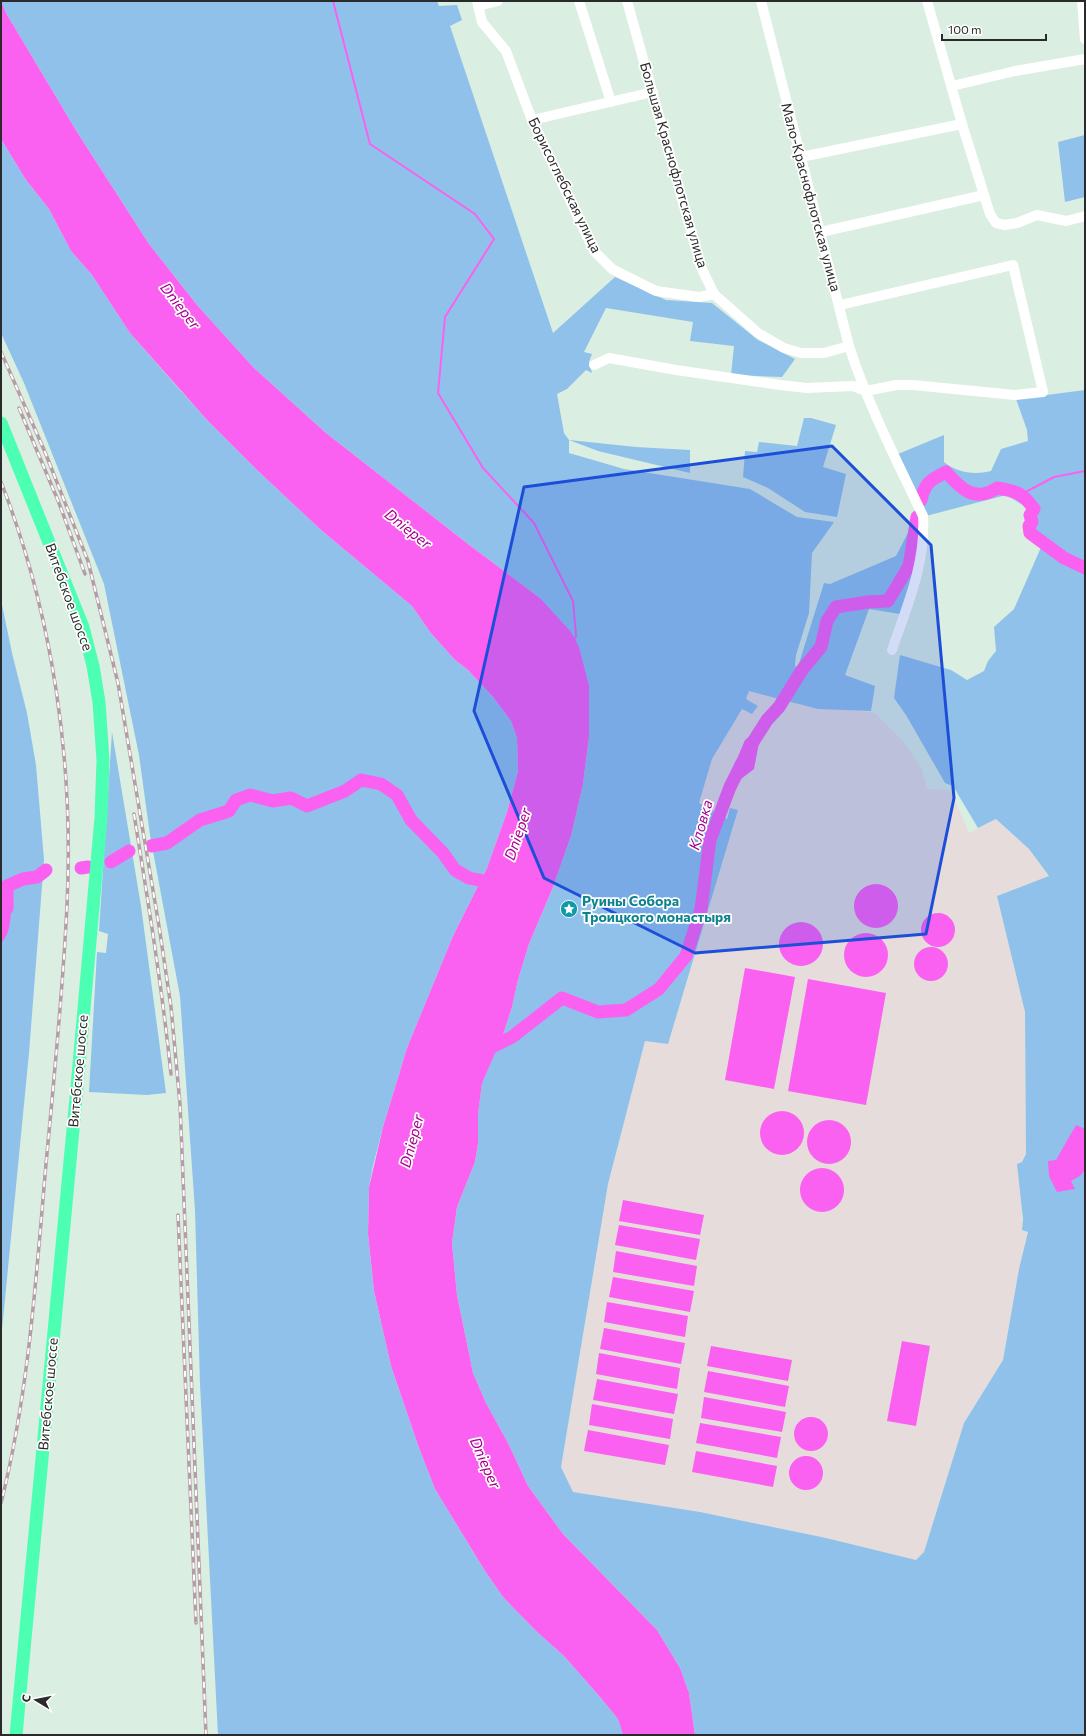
<svg xmlns="http://www.w3.org/2000/svg" width="1086" height="1736" font-family="Commissioner,sans-serif">
<style>
.industrial{fill:#e5dcdb}
.green{fill:#90c1ea}
.water{fill:#fb61f0}
.lines{fill:none;stroke-linecap:round;stroke-linejoin:round}
.stream{stroke:#fb61f0;stroke-width:2}
.river{stroke:#fb61f0;stroke-width:13}
.minor{stroke:#fff;stroke-width:10}
.major{stroke:#4dffb3;stroke-width:13}
.rail-casing{stroke:#b69ca5;stroke-width:3.5}
.rail{stroke:#fff;stroke-width:2;stroke-dasharray:6;stroke-linecap:butt}
.marked{fill:#1d4ed8;fill-opacity:0.2;stroke:#1d4ed8;stroke-width:3;stroke-linejoin:round}
.labels{text-anchor:middle;stroke-width:3.5;stroke-linejoin:round;paint-order:stroke}
.street-label{font-size:14px;fill:#2a2a2a;stroke:#fff}
.culture-label{font-size:14px;font-weight:bold;fill:#0d838f;stroke:#fff;text-anchor:start}
.water-label{font-size:15px;font-style:italic;fill:#a7008f;stroke:#fff}
</style>
<rect width="100%" height="100%" fill="#daeee1"/>
<!-- industrial -->
<polygon class="industrial" points="749,690 818,709 845,709 875,713 903,741 922,769 927,789 947,790 952,793 969,833 996,819 1029,849 1049,877 997,896 1025,1012 1026,1154 1022,1162 1022,1230 1028,1232 1019,1269 1003,1360 964,1423 924,1552 916,1560 826,1538 700,1512 573,1492 561,1467 608,1184 645,1041 668,1044 738,811 730,809 727,819 699,803 712,759 742,709 758,706 746,699"/>
<!-- green -->
<g class="green">
<path d="M1,1H437L439,6L457,5L462,20L450,26L553,333L615,277L666,300L712,303L758,340L795,359L782,377L731,375L734,346L690,341L693,322L606,308L584,352L592,354L589,362L592,373L586,370L567,389L557,394L564,433L569,440L636,447L690,450V473L598,451L569,440V453L624,469L750,489L797,517L834,522L812,553L809,613L796,655L795,665L797,670L824,583L830,584L896,556L911,527L914,510L921,522L914,576L900,614L869,609L845,675L875,686L871,711L818,709L749,691L746,699L758,706L752,714L742,709L712,759L699,803L727,819L730,808L738,810L668,1044L645,1041L608,1184L561,1467L573,1492L700,1512L826,1538L916,1560L924,1552L964,1423L1003,1360L1019,1269L1028,1232L1022,1230L1023,1219L1017,1164L1022,1162L1026,1154L1025,1012L997,896L1049,876L1029,849L996,819L978,828L953,786L945,783L906,715L894,698L900,655L951,670L967,680L984,671L988,661L996,651L994,627L1014,609L1042,545L1028,534L1026,520L1028,508L1006,495L926,516L898,454L944,435V462C957,473 975,475 991,471L1001,449L1028,441L1027,430L1016,399L1085,390V1735H695L689,1693L680,1668L657,1630L563,1534L528,1486L508,1443L486,1403L473,1373L457,1295L452,1243L457,1207L475,1162L478,1144V1115L482,1082L503,1035L512,1007L518,980L529,944L553,887L571,836L583,784L589,737L540,598L468,544L326,433L253,367L197,305L149,244L77,132L6,13Z"/>
<polygon points="1085,135 1085,197 1065,202 1058,142"/>
<polygon points="1,139 26,180 49,209 71,251 92,275 130,333 179,389 207,420 258,471 321,530 412,606 430,632 454,659 468,670 493,697 511,721 517,738 518,771 507,812 487,868 453,936 407,1048 383,1127 373,1166 369,1187 368,1234 374,1291 391,1366 419,1448 435,1489 485,1571 503,1597 536,1631 564,1656 600,1697 618,1719 623,1735 218,1735 200,1384 195,1210 180,996 150,835 139,755 104,584 24,383 1,333"/>
<polygon points="804,418 811,418 836,425 823,467 846,474 837,517 805,512 768,488 743,477 745,451 757,452 759,442 797,446"/>
<polygon points="1,600 12,653 27,713 36,765 44,860 29,1053 1,1340"/>
<polygon points="112,732 141,906 166,1093 147,1095 89,1092 97,952 106,953 108,934 99,931"/>
</g>
<!-- water -->
<g class="water">
<polygon points="1,1 6,13 77,132 149,244 197,305 253,367 326,433 468,544 540,598 571,632 579,647 589,686 589,737 583,784 571,836 553,887 529,944 518,980 512,1007 503,1035 482,1083 478,1115 478,1144 475,1162 457,1207 452,1243 457,1295 473,1373 486,1403 508,1443 528,1486 563,1534 657,1630 680,1668 689,1693 695,1735 623,1735 618,1719 600,1697 564,1656 536,1631 503,1597 485,1571 435,1489 419,1448 391,1366 374,1291 368,1234 369,1187 383,1127 407,1048 453,936 487,868 507,812 518,771 517,738 511,721 493,697 468,670 454,659 430,632 412,606 321,530 258,471 207,420 130,333 92,275 71,251 49,209 26,180 1,139"/>
<polygon points="762,727 754,769 737,782 731,773 745,740"/>
<circle cx="876" cy="906" r="22"/>
<path d="M1,894L12,900C10,914 12,933 1,943Z"/>
<circle cx="938" cy="930" r="17"/>
<circle cx="801" cy="944" r="22"/>
<circle cx="866" cy="955" r="22"/>
<circle cx="931" cy="964" r="17"/>
<polygon points="745,968 795,977 774,1089 725,1080"/>
<polygon points="808,979 886,993 866,1105 788,1091"/>
<circle cx="782" cy="1133" r="22"/>
<circle cx="829" cy="1142" r="22"/>
<polygon points="1076,1125 1085,1129 1085,1170 1080,1176 1071,1181 1075,1189 1057,1192 1049,1176 1048,1161 1056,1160"/>
<circle cx="822" cy="1190" r="22"/>
<polygon points="623,1200 704,1215 700,1235 619,1221"/>
<polygon points="619,1225 700,1239 696,1260 615,1245"/>
<polygon points="616,1251 697,1266 694,1286 613,1272"/>
<polygon points="613,1277 694,1291 690,1312 609,1297"/>
<polygon points="607,1302 688,1316 685,1337 604,1322"/>
<polygon points="604,1328 685,1343 681,1364 600,1349"/>
<polygon points="902,1341 930,1346 916,1426 887,1421"/>
<polygon points="711,1346 792,1360 788,1381 707,1366"/>
<polygon points="599,1353 680,1368 677,1389 596,1374"/>
<polygon points="708,1371 789,1386 785,1407 704,1392"/>
<polygon points="597,1379 678,1394 674,1414 593,1400"/>
<polygon points="704,1397 786,1412 782,1432 701,1418"/>
<polygon points="592,1404 673,1419 670,1439 589,1425"/>
<circle cx="811" cy="1434" r="17"/>
<polygon points="700,1423 781,1437 777,1458 696,1443"/>
<polygon points="588,1430 669,1445 665,1465 584,1451"/>
<polygon points="696,1451 777,1466 773,1487 692,1472"/>
<circle cx="806" cy="1473" r="17"/>
</g>
<g class="lines">
<!-- stream -->
<g class="stream">
<polyline points="333,1 370,144 475,214 494,239 445,317 438,393 483,468 534,523 573,601 576,636 574,640"/>
<polyline points="1020,495 1054,477 1085,471"/>
</g>
<!-- river -->
<g class="river">
<path d="M921,500C925,482 931,480 946,472C961,489 975,503 997,488C1016,491 1023,493 1034,509L1030,515L1032,522L1029,526L1030,533L1064,558L1085,568"/>
<polyline points="753,742 767,720 779,707 802,670 821,647 827,621 836,607 868,602 888,601 909,566 917,517"/>
<polyline points="151,846 167,843 200,820 229,811 236,800 250,795 273,801 291,798 307,806 345,791 361,780 381,784 397,795 411,820 443,853 455,870 469,878 499,884"/>
<polyline points="111,862 129,851"/>
<polyline points="81,868 88,867"/>
<polyline points="1,909 7,908 7,886 23,879 37,877 46,870"/>
<polyline points="484,1045 492,1047 512,1037 562,998 598,1012 626,1010 659,989 686,956 701,909 710,840 730,787 742,763"/>
</g>
<!-- minor -->
<g class="minor">
<polyline points="477,1 482,22 506,51 532,120 594,251 612,269 656,291 699,297 714,294"/>
<polyline points="579,1 611,102"/>
<polyline points="627,1 701,267 714,294 758,333 784,348 801,353 824,353 849,346"/>
<path d="M761,1L849,346C868,405 897,461 923,516C926,563 907,606 892,650"/>
<polyline points="927,1 962,124 990,214 996,223 1005,225 1017,223 1037,215 1066,221 1085,216"/>
<polyline points="1082,1 1085,39"/>
<polyline points="478,6 498,1"/>
<polyline points="952,86 1015,71 1085,59"/>
<polyline points="532,120 653,92"/>
<polyline points="801,157 962,124"/>
<polyline points="821,232 984,195"/>
<polyline points="594,365 609,358 676,370 780,385 807,388 853,386 866,391 896,385 913,385 1015,395 1043,392 1013,265 840,305"/>
</g>
<!-- major -->
<polyline class="major" points="1,423 83,627 93,666 99,702 103,760 101,818 77,1087 16,1735"/>
<defs>
<g id="rail">
<polyline points="1,352 45,452 88,561 118,683 159,926 171,1007 180,1104 206,1735"/>
<polyline points="19,408 59,503 85,574"/>
<path d="M1,482C53,615 74,763 67,905C63,991 54,1078 46,1164C36,1278 29,1392 1,1503"/>
<path d="M134,814C148,901 162,987 171,1074"/>
<polyline points="178,1215 196,1623"/>
</g>
</defs>
<!-- rail casing -->
<use href="#rail" class="rail-casing"/>
<!-- rail -->
<use href="#rail" class="rail"/>
</g>
<!-- marked area -->
<path class="marked" d="M832,446L931,545L954,798L926,934L695,953L544,878L474,711L524,487Z"/>
<!-- icons -->
<defs>
<symbol id="sight-disc" viewBox="-11 -11 22 22"><circle r="9.5" fill="#0f9aa8" stroke="#fff"/><path d="M0-6L1.8-2.2L6-1.7L2.9 1.2L3.7 5.4L0 3.3L-3.7 5.4L-2.9 1.2L-6-1.7L-1.8-2.2Z" fill="#fff"/></symbol>
</defs>
<g fill-rule="evenodd">
<use href="#sight-disc" x="559" y="899" width="20" height="20"/>
</g>
<g class="labels">
<!-- street labels -->
<g class="street-label">
<text transform="translate(674 165) rotate(74)" y="5">Большая Краснофлотская улица</text>
<text transform="translate(565 185) rotate(64)" y="5">Борисоглебская улица</text>
<text transform="translate(811 197) rotate(75)" y="5">Мало-Краснофлотская улица</text>
<text transform="translate(69 597) rotate(70)" y="5">Витебское шоссе</text>
<text transform="translate(78 1071) rotate(-85)" y="5">Витебское шоссе</text>
<text transform="translate(48 1394) rotate(-85)" y="5">Витебское шоссе</text>
</g>
<!-- culture labels -->
<g class="culture-label">
<text x="582" y="906">Руины Собора<tspan x="582" dy="16">Троицкого монастыря</tspan></text>
</g>
<!-- water labels -->
<g class="water-label">
<text transform="translate(180 306) rotate(52)" y="5">Dnieper</text>
<text transform="translate(408 529) rotate(38)" y="5">Dnieper</text>
<text transform="translate(701 825) rotate(-74)" y="5">Кловка</text>
<text transform="translate(518 834) rotate(-71)" y="5">Dnieper</text>
<text transform="translate(412 1141) rotate(-75)" y="5">Dnieper</text>
<text transform="translate(485 1463) rotate(66)" y="5">Dnieper</text>
</g>
</g>
<!-- border -->
<rect width="1086" height="1736" fill="none" stroke="#2a2a2a" stroke-width="4"/>
<!-- north arrow -->
<g transform="translate(36 1700) rotate(280)" stroke="#ffffff" stroke-width="3" paint-order="stroke">
<path d="M0-3L7 15L0 10L-7 15Z" fill="#2a2a2a"/>
<text y="-6" font-size="11" font-weight="bold" text-anchor="middle" fill="#2a2a2a">С</text>
</g>
<!-- scale -->
<path d="M942 34v6h104v-6" fill="none" stroke="#2a2a2a" stroke-width="2"/>
<text x="948" y="34" font-size="12" fill="#2a2a2a" stroke="#ffffff" stroke-width="3" paint-order="stroke">100 m</text>
</svg>
